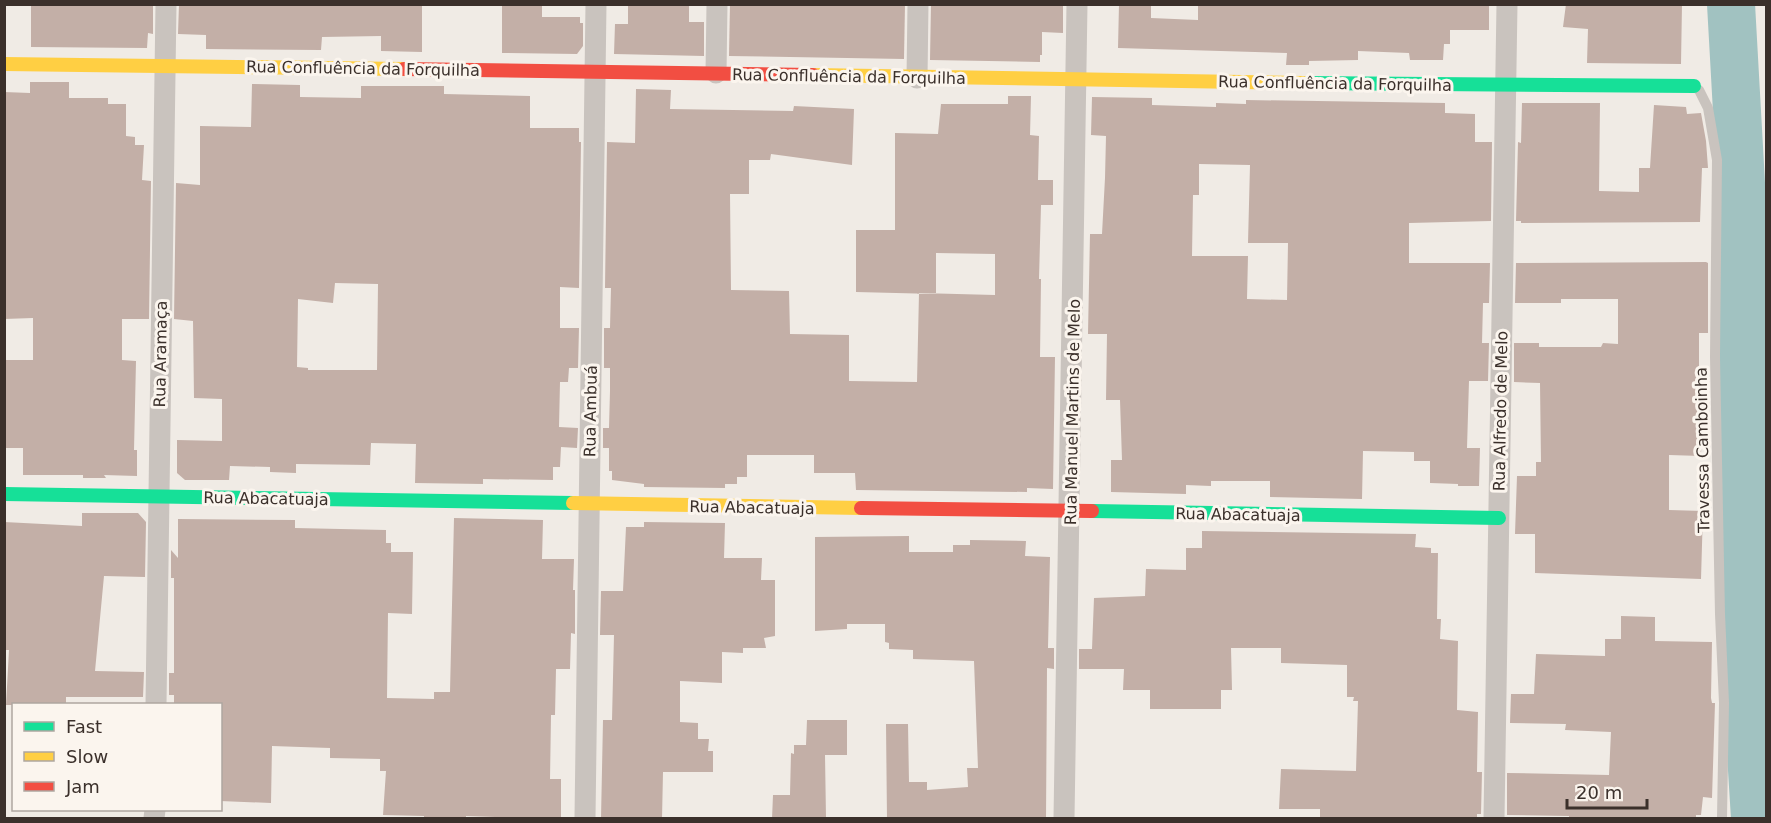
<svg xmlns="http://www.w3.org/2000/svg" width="1771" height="823" font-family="'DejaVu Sans',sans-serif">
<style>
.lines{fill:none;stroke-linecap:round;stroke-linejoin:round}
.river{stroke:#a1c2c1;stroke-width:48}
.building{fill:#c3afa7;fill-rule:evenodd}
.lane{stroke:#c9c3be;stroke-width:10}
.street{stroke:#c9c3be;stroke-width:21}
.fast{stroke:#16e098;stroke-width:14}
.slow{stroke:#ffcf43;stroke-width:14}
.jam{stroke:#f24e42;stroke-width:14}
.labels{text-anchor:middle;stroke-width:6;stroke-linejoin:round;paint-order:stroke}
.street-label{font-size:16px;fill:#3b302b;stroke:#fbf5ee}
</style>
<rect width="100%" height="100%" fill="#f0ebe5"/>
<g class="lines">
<!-- river -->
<polyline class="river" points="1731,4 1741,183 1742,460 1747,690 1755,818"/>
</g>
<!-- building -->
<g class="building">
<polygon points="31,4 153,4 153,34 148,33 147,48 31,47"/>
<polygon points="179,4 422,4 422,52 381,51 381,36 322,37 321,50 206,49 206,35 178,34"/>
<polygon points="502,4 542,4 542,17 580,17 580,23 583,23 583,46 577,54 502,53"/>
<polygon points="628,4 689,4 689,22 704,22 704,56 614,54 615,24 628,24"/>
<polygon points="730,4 905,4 904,59 729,56"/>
<polygon points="931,4 1063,4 1063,33 1042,32 1042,55 1040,55 1040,62 930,60"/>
<polygon points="1119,4 1151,4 1151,18 1198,20 1198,4 1489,4 1489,30 1450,30 1450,44 1444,44 1443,60 1410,60 1409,53 1358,51 1358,60 1309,61 1309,65 1286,65 1287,53 1118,48"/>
<polygon points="1566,4 1682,4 1681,64 1587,63 1588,29 1563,27"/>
<polygon points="30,82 69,82 69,98 108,98 108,104 126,104 126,136 135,137 135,145 144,145 142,180 151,181 149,319 122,319 122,360 136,361 134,450 137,450 137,476 104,475 106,478 83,478 83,475 23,475 23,448 4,448 4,360 33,360 33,318 4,319 4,92 30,93"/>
<path d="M252,84L300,85V97L361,98V86H444V94L530,96V128H579V142H581L579,288L560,287V328H579L578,368H569L568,382H560L559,427L578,428L577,448L561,447L560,467H553V480L483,479V484L415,483L416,444L371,443L370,465L296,464V473L270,472V467L230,466L229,480H185L177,473V440L222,441V399L194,398L193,321L174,319L176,183L200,185V126L251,127ZM335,283L378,284L377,370H308V368L297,367L298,299L333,303Z"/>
<polygon points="636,89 671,90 670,109 793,111 794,106 854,109 852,165 771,154 770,160 749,160 749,194 730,194 731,290 789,291 790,334 849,335 849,381 917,382 919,293 995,295 995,254 936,253 936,294 856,292 856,230 895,230 895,133 938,134 941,104 1008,104 1008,96 1031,96 1030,135 1039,136 1038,180 1053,180 1053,205 1041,205 1039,279 1041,279 1040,357 1055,357 1053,489 1027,488 1027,492 856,490 855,473 814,473 814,455 747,455 747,477 737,477 737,484 725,484 725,488 644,487 644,484 612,480 612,471 609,471 609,448 603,448 603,428 609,428 610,391 610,368 604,368 604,328 610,328 611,288 605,288 607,142 635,143"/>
<path d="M1092,97L1152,98V105L1216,107V103L1246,104V100L1445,103V113L1475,114V142H1492L1491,221L1409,223V263H1490L1489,303H1483L1482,343H1489L1488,381H1469L1467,448H1480L1479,486H1458V484L1430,483V461H1414V452L1363,451L1362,499L1270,497V481H1211V486L1186,485V494L1111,492V460H1122L1120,400H1106L1107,334H1088L1090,234H1102L1105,178L1106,136L1091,135ZM1199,164L1250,165L1248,243H1288L1287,300L1247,299L1248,256H1192L1193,195H1199Z"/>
<polygon points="1522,103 1600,103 1599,191 1639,192 1639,168 1650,168 1654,105 1686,107 1687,114 1701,113 1706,141 1708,168 1702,168 1700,222 1521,223 1521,221 1516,221 1518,142 1521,143"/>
<polygon points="1706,262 1708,263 1708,333 1699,333 1699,379 1708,379 1708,407 1702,407 1701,456 1669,455 1669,510 1703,511 1701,579 1535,573 1535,534 1515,534 1517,476 1536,476 1536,462 1541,462 1540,383 1514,382 1514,343 1539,343 1539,347 1601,347 1603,343 1618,344 1618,299 1561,299 1561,303 1515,303 1516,263"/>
<polygon points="82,513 138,513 146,522 145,577 104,576 95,671 144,672 143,697 66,697 66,705 6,705 9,650 4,650 4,522 82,526"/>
<polygon points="454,518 543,520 542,559 574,559 573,590 575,590 575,634 571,633 570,669 556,669 555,715 551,715 550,779 561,779 561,819 466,816 466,819 424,819 424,816 383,815 386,771 380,771 380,759 330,758 330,748 272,746 271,803 220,801 220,705 174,705 174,695 169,695 169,673 174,673 174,578 171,578 171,550 178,558 178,519 295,520 295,528 386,530 386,543 391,543 391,552 413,552 412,614 388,613 387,698 434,699 434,692 450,692"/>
<polygon points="644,522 725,523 724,558 762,558 761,580 775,580 775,636 764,638 766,648 743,648 743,653 722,652 722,683 680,681 680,722 698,723 698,739 709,739 708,751 713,751 713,772 663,772 662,819 601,819 603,720 612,720 614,635 600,635 601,591 623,591 626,527 644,527"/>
<polygon points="1202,531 1416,534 1415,547 1431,548 1431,553 1438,553 1437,619 1441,619 1440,639 1458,641 1457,710 1478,712 1477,772 1482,772 1481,814 1477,814 1477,819 1324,819 1320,817 1320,809 1279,809 1281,769 1356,771 1358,701 1353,701 1354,697 1347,697 1347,665 1281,663 1281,648 1231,648 1232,690 1221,690 1221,709 1150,709 1150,690 1123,690 1124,669 1079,669 1079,649 1092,649 1094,598 1145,596 1146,569 1186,570 1186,548 1202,548"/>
<polygon points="909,536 909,552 953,552 953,545 970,545 970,540 1026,541 1025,556 1050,557 1048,648 1054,648 1054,669 1047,668 1046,819 887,819 886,724 908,724 909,782 927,782 927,790 968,787 967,768 978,768 974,661 913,659 913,650 889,649 889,643 885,642 885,624 847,624 847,629 815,631 815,537"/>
<polygon points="1621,616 1655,617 1655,641 1712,642 1711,698 1712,703 1715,703 1712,798 1703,797 1701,815 1696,815 1696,819 1569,819 1569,816 1507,815 1507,773 1609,775 1611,732 1565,730 1566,724 1510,723 1511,694 1534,694 1536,654 1605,656 1605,639 1621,639"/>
<polygon points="807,720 847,720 847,755 825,755 826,818 772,819 773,795 790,795 791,753 794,754 794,745 806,745"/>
</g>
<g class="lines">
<!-- lane -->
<polyline class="lane" points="1694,87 1699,90 1708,108 1717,160 1715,357 1720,614 1724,703 1722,818"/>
<!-- street -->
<g class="street">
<polyline points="716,73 717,4"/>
<polyline points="917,78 918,4"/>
<polyline points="156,704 166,4"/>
<polyline points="154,818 155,810"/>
<polyline points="585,818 596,4"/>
<polyline points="1064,818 1077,4"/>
<polyline points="1494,818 1507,4"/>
</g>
<!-- fast -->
<g class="fast">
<polyline points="1304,83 1694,86"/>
<polyline points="4,494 573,503"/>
<polyline points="1092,511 1499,518"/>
</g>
<!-- slow -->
<g class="slow">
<polyline points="4,64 404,69"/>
<polyline points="813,75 1304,83"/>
<polyline points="573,503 861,508"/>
</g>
<!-- jam -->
<g class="jam">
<polyline points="404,69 813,75"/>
<polyline points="861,508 1092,511"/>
</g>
</g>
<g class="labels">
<!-- street labels -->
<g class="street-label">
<text transform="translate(363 68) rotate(1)" y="6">Rua Confluência da Forquilha</text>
<text transform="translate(849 76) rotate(1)" y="6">Rua Confluência da Forquilha</text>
<text transform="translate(1335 83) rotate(1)" y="6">Rua Confluência da Forquilha</text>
<text transform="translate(160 354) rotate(-89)" y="6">Rua Aramaça</text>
<text transform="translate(590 411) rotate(-89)" y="6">Rua Ambuá</text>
<text transform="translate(1500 411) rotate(-89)" y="6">Rua Alfredo de Melo</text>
<text transform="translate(1072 412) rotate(-89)" y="6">Rua Manuel Martins de Melo</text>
<text transform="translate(1702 450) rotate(-91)" y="6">Travessa Camboinha</text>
<text transform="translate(266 498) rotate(1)" y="6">Rua Abacatuaja</text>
<text transform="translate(752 507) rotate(1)" y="6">Rua Abacatuaja</text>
<text transform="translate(1238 514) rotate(1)" y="6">Rua Abacatuaja</text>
</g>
</g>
<!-- border -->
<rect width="1771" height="823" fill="none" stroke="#3b302b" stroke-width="12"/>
<!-- legend -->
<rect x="12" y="703" width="210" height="108" fill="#fbf5ee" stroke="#aea6a0" stroke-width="1.5"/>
<rect x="24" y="722" width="30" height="9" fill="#16e098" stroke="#aea6a0" stroke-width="1.5"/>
<text x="66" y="733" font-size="18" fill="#3b302b">Fast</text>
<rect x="24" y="752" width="30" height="9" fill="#ffcf43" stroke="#aea6a0" stroke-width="1.5"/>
<text x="66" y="763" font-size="18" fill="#3b302b">Slow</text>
<rect x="24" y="782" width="30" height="9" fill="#f24e42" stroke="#aea6a0" stroke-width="1.5"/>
<text x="66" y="793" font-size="18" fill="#3b302b">Jam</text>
<!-- scale -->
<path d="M1567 799v9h80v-9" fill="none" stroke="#3b302b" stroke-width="3"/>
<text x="1576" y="799" font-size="18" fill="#3b302b" stroke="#fbf5ee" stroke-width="4.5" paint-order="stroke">20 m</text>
</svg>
